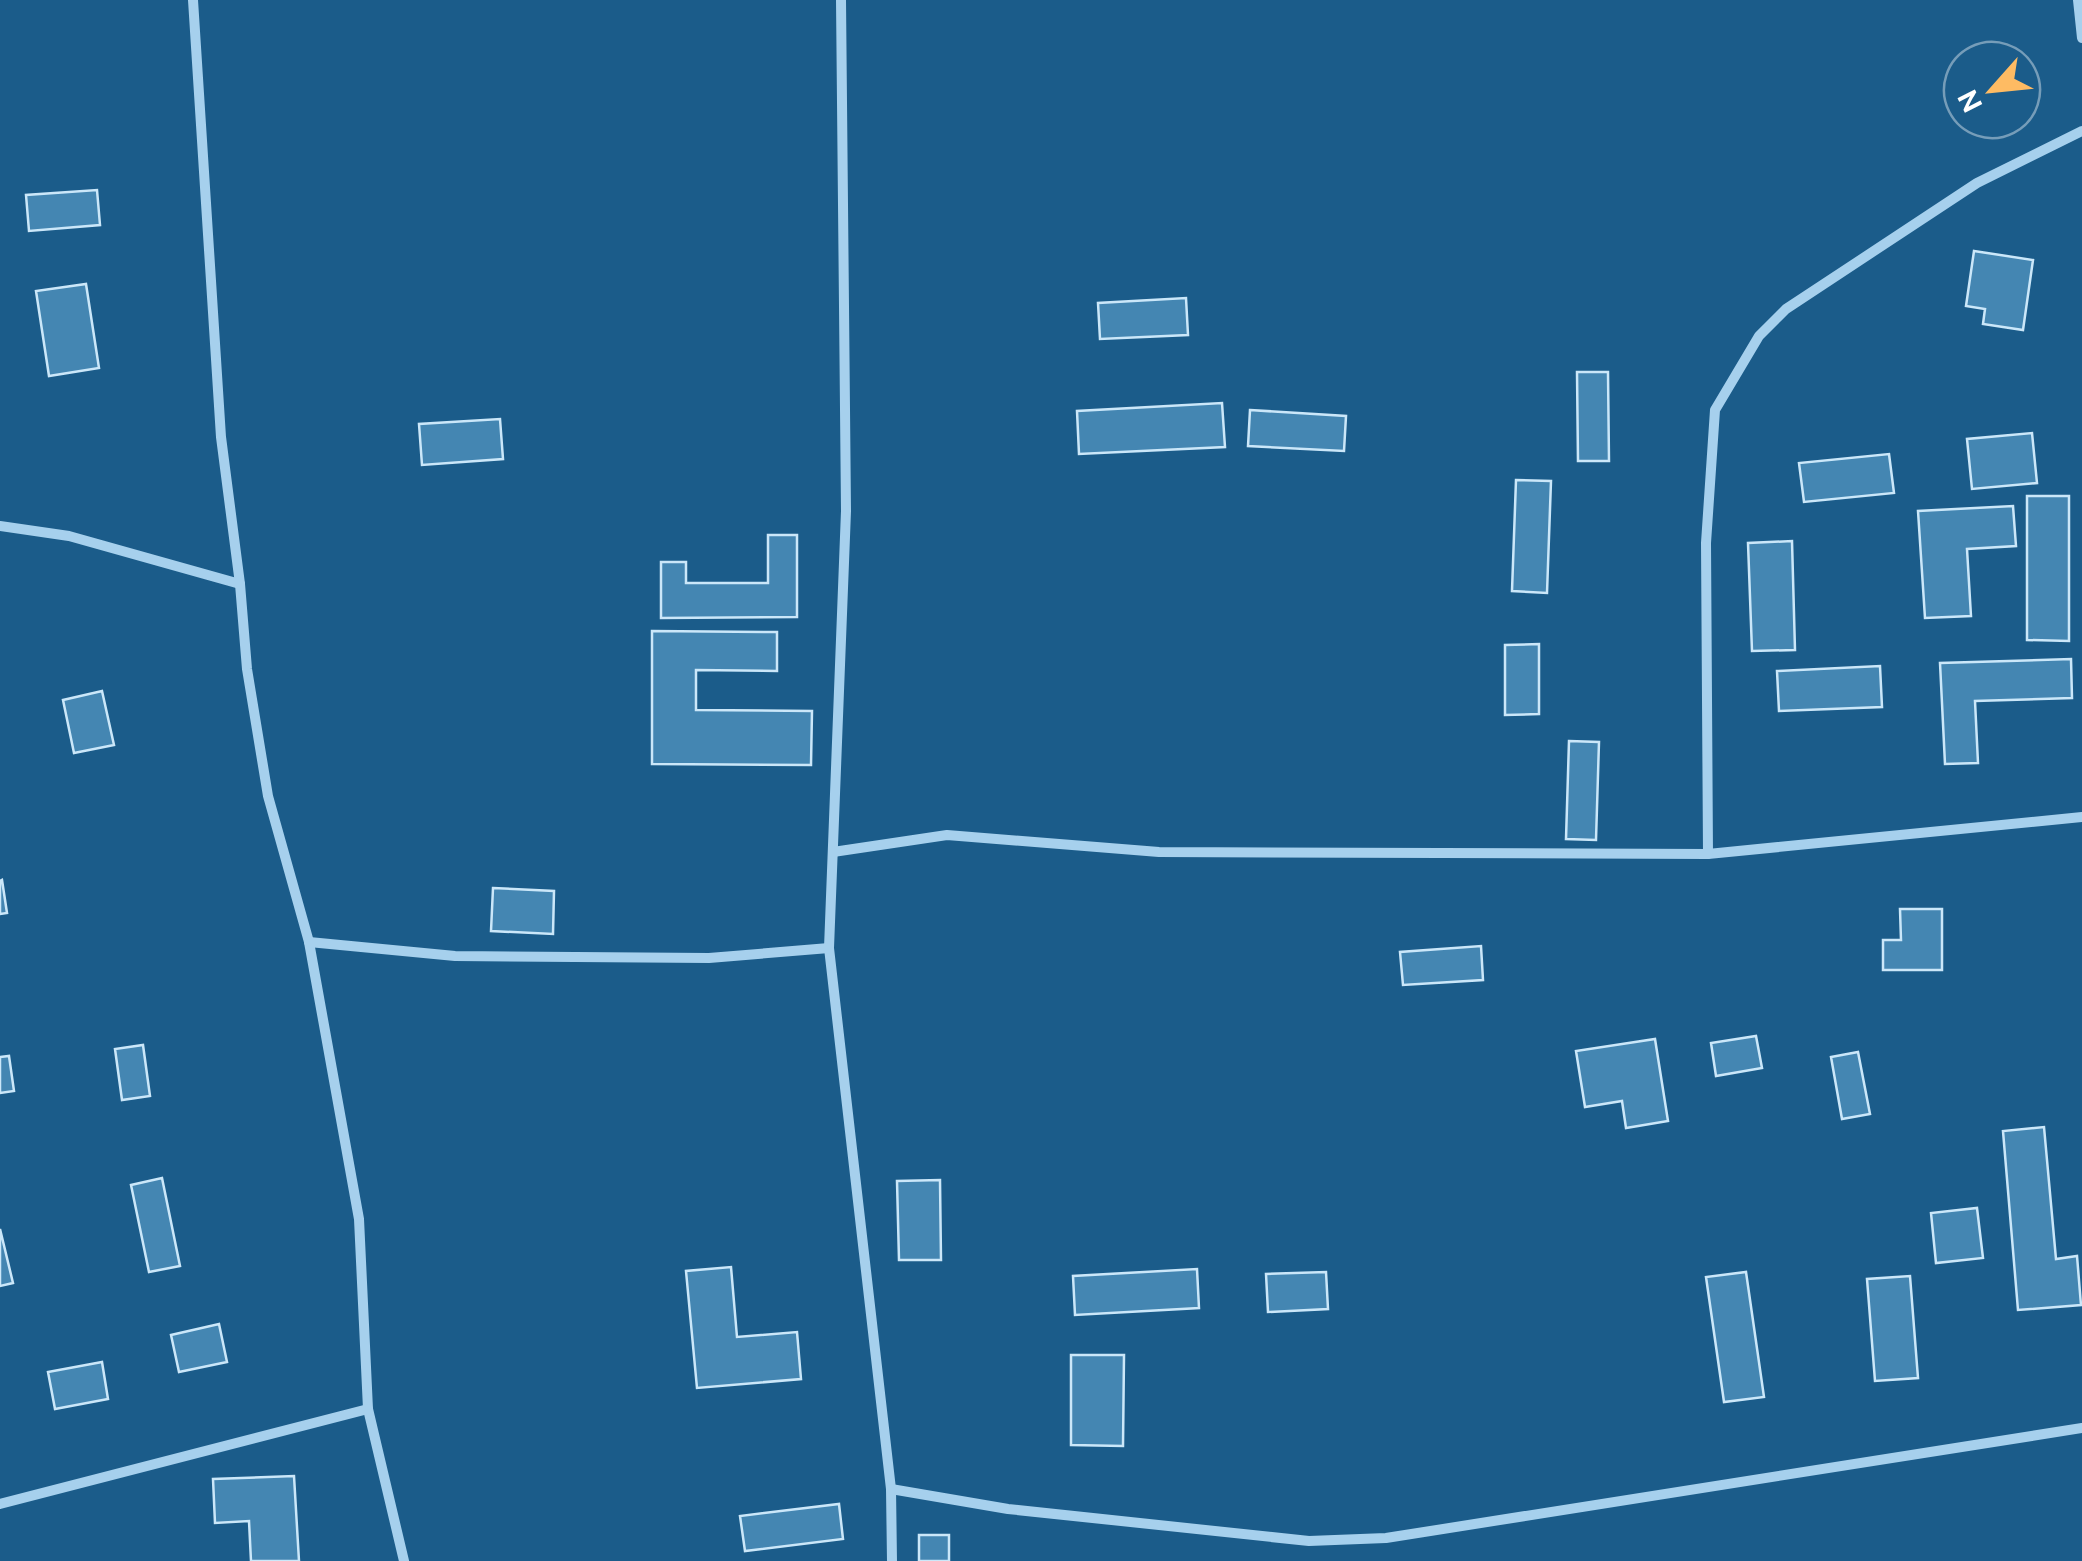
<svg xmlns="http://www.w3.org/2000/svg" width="2082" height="1561" font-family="Ubuntu,sans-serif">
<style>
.building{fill:#4486b2;stroke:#cbe7f9;stroke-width:2.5}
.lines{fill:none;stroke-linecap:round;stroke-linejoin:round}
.street{stroke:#a6d0ed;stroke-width:10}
</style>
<rect width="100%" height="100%" fill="#1b5c8a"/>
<!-- building -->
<g class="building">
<polygon points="97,190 100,225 29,231 26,195"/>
<polygon points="1974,251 2033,260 2023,330 1983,324 1985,309 1966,306"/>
<polygon points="86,284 99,368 49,376 36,291"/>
<polygon points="1186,298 1188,335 1100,339 1098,303"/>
<polygon points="1577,372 1608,372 1609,461 1578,461"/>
<polygon points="1222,403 1225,447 1079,454 1077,411"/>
<polygon points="1250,410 1346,416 1344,451 1248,446"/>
<polygon points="500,419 503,459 422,465 419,424"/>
<polygon points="2032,433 2037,483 1972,489 1967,439"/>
<polygon points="1889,454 1894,493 1804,502 1799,463"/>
<polygon points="1516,480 1551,481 1547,593 1512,591"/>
<polygon points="2027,496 2069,496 2069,641 2027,640"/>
<polygon points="2013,506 2016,546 1967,549 1971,616 1925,618 1918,511"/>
<polygon points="768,535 797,535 797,617 661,618 661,562 686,562 686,583 768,583"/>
<polygon points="1792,541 1795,650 1752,651 1748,543"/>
<polygon points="652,631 777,632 777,671 696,670 696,710 812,711 811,765 652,764"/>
<polygon points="1539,644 1539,714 1505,715 1505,645"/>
<polygon points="2071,659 2072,698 1975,701 1978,763 1945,764 1940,663"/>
<polygon points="1880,666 1882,707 1779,711 1777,671"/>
<polygon points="102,691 114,745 74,753 63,700"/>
<polygon points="1569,741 1599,742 1596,840 1566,839"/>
<polygon points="2,880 7,913 0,914 0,881"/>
<polygon points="493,888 554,891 553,934 491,931"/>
<polygon points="1900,909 1942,909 1942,970 1883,970 1883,940 1901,940"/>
<polygon points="1481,946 1483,980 1403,985 1400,952"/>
<polygon points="1756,1036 1762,1068 1716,1076 1711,1043"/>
<polygon points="1655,1039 1668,1121 1626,1128 1622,1101 1585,1107 1576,1051"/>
<polygon points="143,1045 150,1096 122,1100 115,1049"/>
<polygon points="1858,1052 1870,1114 1842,1119 1831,1057"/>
<polygon points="9,1056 14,1091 0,1093 0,1057"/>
<polygon points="2044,1127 2056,1259 2077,1256 2081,1305 2018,1310 2003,1131"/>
<polygon points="162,1178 180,1266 149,1272 131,1185"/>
<polygon points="940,1180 941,1260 899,1260 897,1181"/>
<polygon points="1977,1208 1983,1258 1936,1263 1931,1213"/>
<polygon points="0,1229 13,1283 0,1286"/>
<polygon points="731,1267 737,1337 797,1332 801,1379 697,1388 686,1271"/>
<polygon points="1197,1269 1199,1308 1075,1315 1073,1276"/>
<polygon points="1326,1272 1328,1309 1268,1312 1266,1274"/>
<polygon points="1746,1272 1764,1397 1724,1402 1706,1277"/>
<polygon points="1910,1276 1918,1378 1875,1381 1867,1279"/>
<polygon points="219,1324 227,1362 179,1372 171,1335"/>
<polygon points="1071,1355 1124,1355 1123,1446 1071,1445"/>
<polygon points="102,1362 108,1399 55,1409 48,1372"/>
<polygon points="294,1476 299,1561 251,1561 249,1521 215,1523 213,1479"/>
<polygon points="839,1504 843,1539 745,1551 740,1516"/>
<rect x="919" y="1535" width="30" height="26"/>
</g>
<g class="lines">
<!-- street -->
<g class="street">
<polyline points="193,0 221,437 240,584 247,669 268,796 309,942 359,1219 368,1409 404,1561"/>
<polyline points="841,0 846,511 829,948 891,1489 892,1561"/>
<polyline points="2078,0 2082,38"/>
<polyline points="0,526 69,536 240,584"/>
<polyline points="833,852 947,835 1159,852 1708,854 2082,817"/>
<polyline points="1708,854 1706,543 1715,410 1759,336 1786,309 1977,183 2082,131"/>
<polyline points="309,942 455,956 709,958 829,948"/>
<polyline points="891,1489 1008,1509 1309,1541 1386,1538 2082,1428"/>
<polyline points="0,1504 368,1409"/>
</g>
</g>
<!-- north arrow -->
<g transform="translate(1992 90) rotate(243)"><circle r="48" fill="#1b5c8a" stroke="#769db9" stroke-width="2.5"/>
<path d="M0-8L18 38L0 25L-18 38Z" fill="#febb63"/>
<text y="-15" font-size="28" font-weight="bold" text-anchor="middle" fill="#ffffff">N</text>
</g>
</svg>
